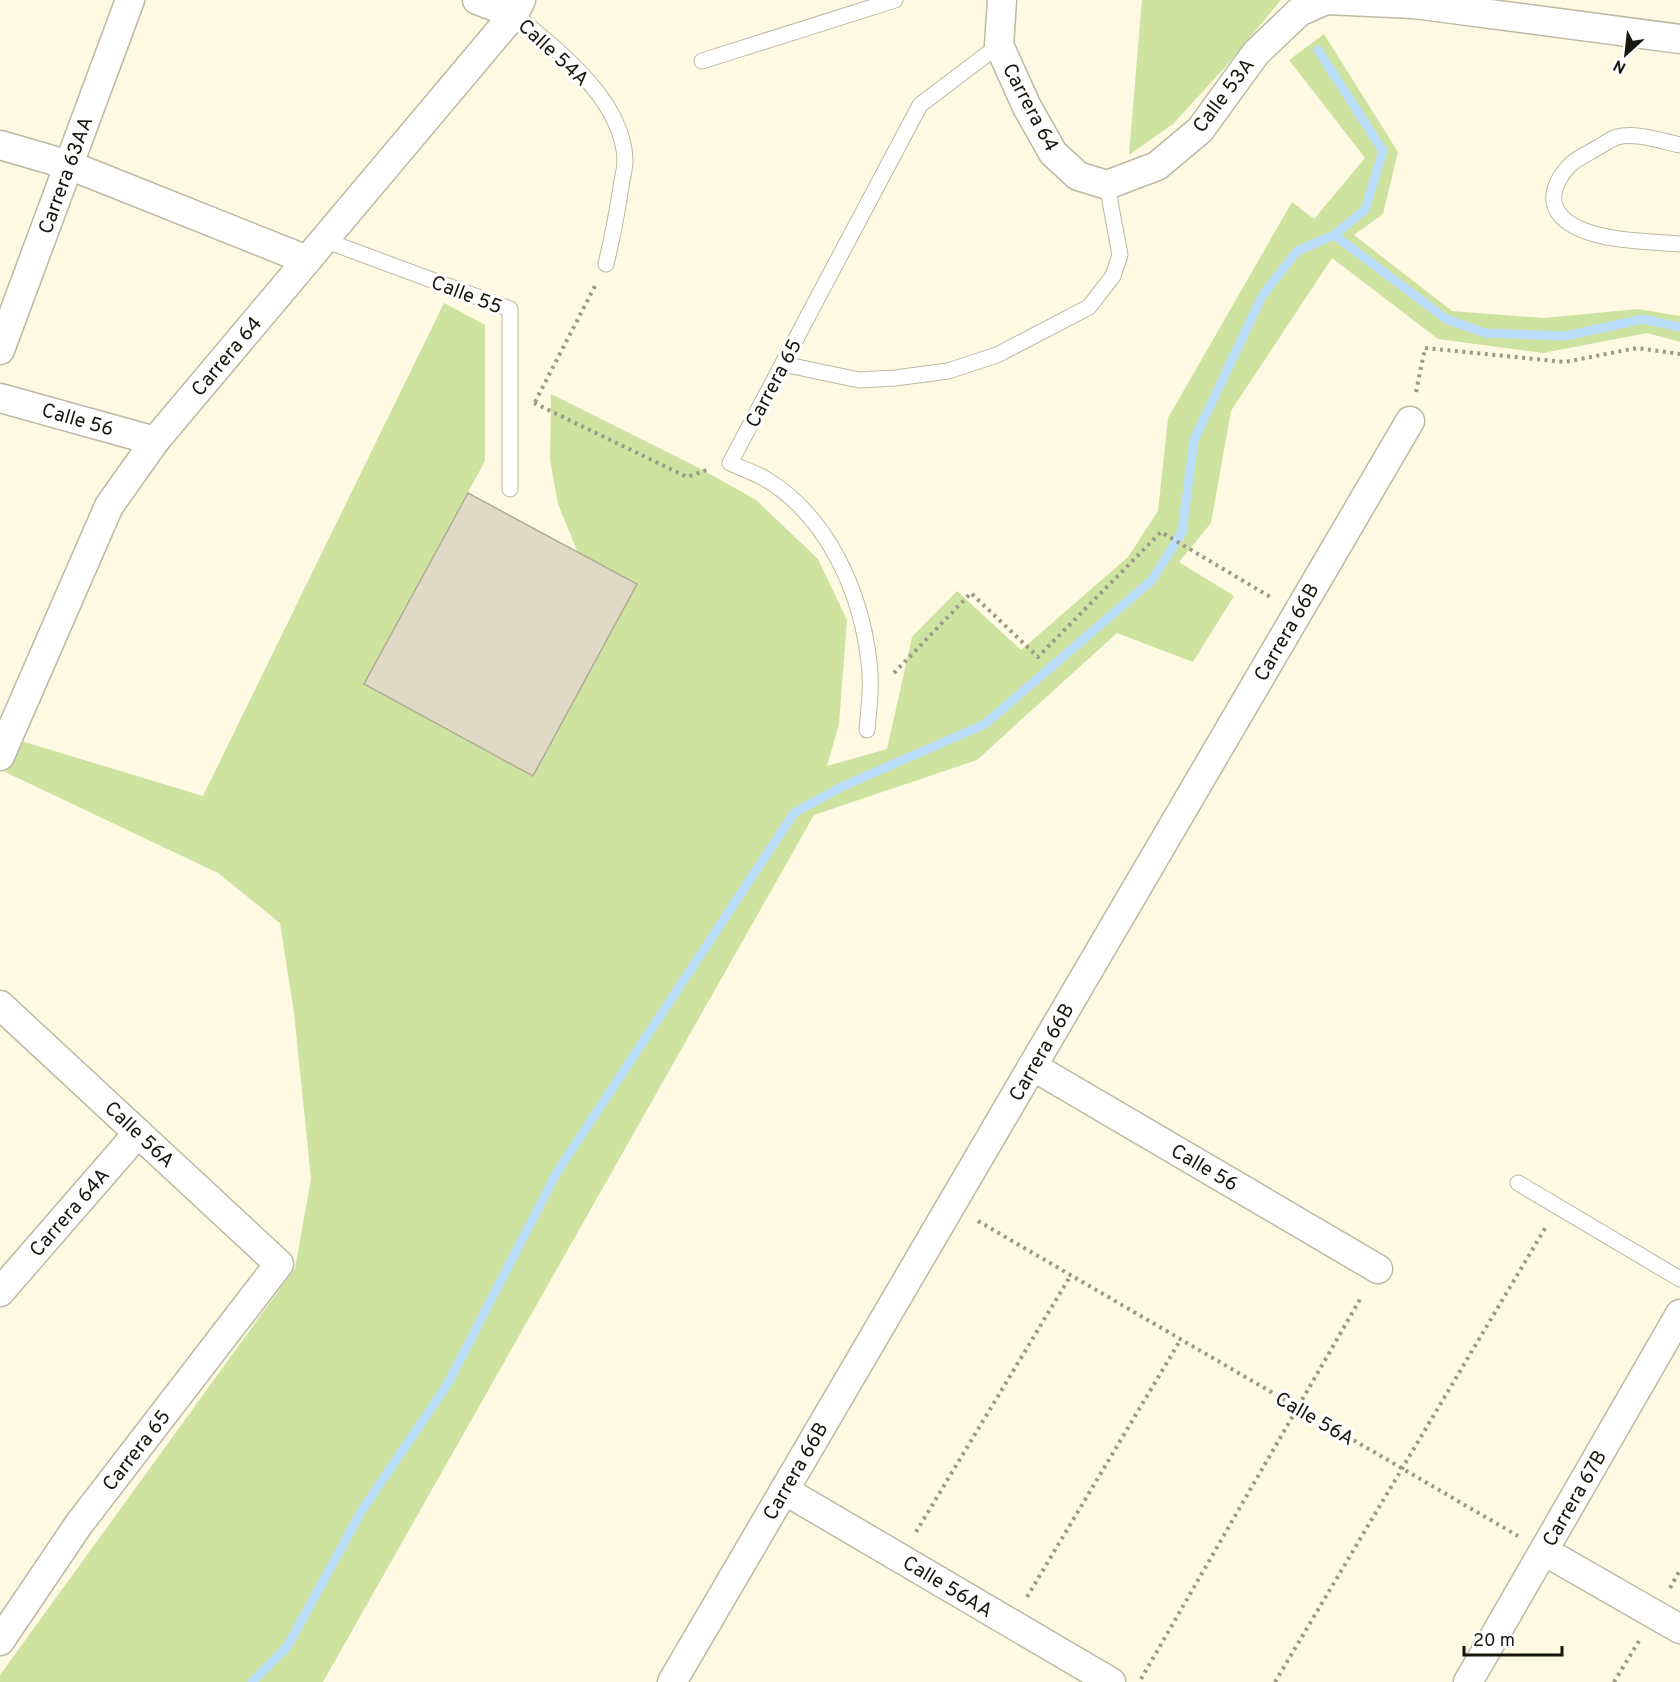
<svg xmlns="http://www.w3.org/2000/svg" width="1680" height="1682" font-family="Overpass,sans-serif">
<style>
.green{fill:#cfe3a0}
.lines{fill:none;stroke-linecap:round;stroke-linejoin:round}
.stream{stroke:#bbdefc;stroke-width:9}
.building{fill:#dedac5;stroke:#b1ad98;stroke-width:1.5}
.service-casing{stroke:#bdb9a4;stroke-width:17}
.minor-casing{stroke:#bdb9a4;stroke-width:31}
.path{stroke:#9d9a89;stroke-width:4;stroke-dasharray:3 4.5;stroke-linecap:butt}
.service{stroke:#fff;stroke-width:15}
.minor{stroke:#fff;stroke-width:28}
.labels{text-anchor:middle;stroke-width:6;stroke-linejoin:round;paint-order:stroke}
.street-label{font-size:20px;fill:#18170f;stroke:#fff}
</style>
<rect width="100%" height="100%" fill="#fef9e3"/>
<!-- green -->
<g class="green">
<polygon points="1142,0 1281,0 1228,64 1173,124 1129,155"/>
<polygon points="1324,34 1398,152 1383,214 1354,235 1452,311 1544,318 1638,309 1680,316 1680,342 1647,333 1543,353 1438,339 1332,258 1231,411 1211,523 1179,562 1234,596 1193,662 1117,633 977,760 814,815 323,1682 0,1682 0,1675 295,1268 311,1179 294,1013 280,923 218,873 5,772 18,740 203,796 444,303 485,325 485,461 364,684 533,776 578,553 558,504 550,460 551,394 701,469 756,500 818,559 847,620 839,724 827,766 887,749 912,637 957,591 1021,650 1128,557 1158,511 1168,418 1292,202 1314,219 1365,158 1289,60"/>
</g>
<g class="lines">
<!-- stream -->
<g class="stream">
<polyline points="1334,235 1446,319 1485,333 1565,336 1643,319 1680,327"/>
<polyline points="252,1682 287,1647 362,1510 447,1385 557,1172 794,813 841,787 985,724 1152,580 1182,532 1194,440 1262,296 1297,251 1334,235 1365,210 1383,151 1318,50"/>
</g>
</g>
<!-- building -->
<polygon class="building" points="468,493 637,584 533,776 364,684"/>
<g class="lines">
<defs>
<g id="service">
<path d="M514,14C557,50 623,99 625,160C625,169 622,179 621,187C617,213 612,239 606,264"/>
<polyline points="702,61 895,0"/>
<path d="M1680,145C1661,141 1636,132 1617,137C1610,139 1603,145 1597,148C1589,153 1577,158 1570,165C1556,179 1546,201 1562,217C1586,242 1647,241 1680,244"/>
<polyline points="324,240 510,309 510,489"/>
<polyline points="783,364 859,380 895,378 948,371 997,355 1089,307 1113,276 1120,255 1107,185"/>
<path d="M867,730C869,707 872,685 869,662C861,591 827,515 764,478C753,472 741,468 730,463L920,105L999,45"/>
<polyline points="1518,1183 1680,1279"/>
</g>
<g id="minor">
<polyline points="477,0 514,14"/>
<polyline points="1002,0 999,45 1027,107 1053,153 1078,176 1107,185 1157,166 1200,130 1256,53 1299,12 1326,0 1414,4 1680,39"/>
<polyline points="0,145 69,165 307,260"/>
<polyline points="0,350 130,0"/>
<polyline points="0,398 155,441"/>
<polyline points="0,756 109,506 155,441 514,14 521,0"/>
<polyline points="0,1005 279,1264 79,1524 0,1641"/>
<polyline points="1032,1066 1378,1269"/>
<polyline points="0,1292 138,1133"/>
<polyline points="784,1490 1111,1682"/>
<polyline points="1544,1551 1680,1629"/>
<polyline points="672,1682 1410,421"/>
<polyline points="1468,1682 1680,1314"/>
</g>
</defs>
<!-- service casing -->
<use href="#service" class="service-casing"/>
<!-- minor casing -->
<use href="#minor" class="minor-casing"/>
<!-- path -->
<g class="path">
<polyline points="1416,392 1425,348 1565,362 1637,348 1680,354"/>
<polyline points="535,402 596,284"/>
<polyline points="534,403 687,477 707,470"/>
<polyline points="894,673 971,593 1038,657 1161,532 1272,598"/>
<polyline points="978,1221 1518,1536"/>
<polyline points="916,1532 1071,1275"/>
<polyline points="1670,1588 1680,1570"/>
<polyline points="1027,1597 1181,1339"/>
<polyline points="1141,1679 1362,1296"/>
<polyline points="1275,1682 1547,1225"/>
<polyline points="1614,1682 1639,1641"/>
</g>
<!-- service -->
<use href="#service" class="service"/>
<!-- minor -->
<use href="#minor" class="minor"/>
</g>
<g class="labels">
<!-- street labels -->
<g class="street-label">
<text transform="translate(554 52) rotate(43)" y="7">Calle 54A</text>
<text transform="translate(1223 95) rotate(-53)" y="7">Calle 53A</text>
<text transform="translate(1031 107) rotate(62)" y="7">Carrera 64</text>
<text transform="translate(65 175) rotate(-70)" y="7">Carrera 63AA</text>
<text transform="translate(467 294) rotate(21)" y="7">Calle 55</text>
<text transform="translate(226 356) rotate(-50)" y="7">Carrera 64</text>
<text transform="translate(773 383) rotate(-62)" y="7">Carrera 65</text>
<text transform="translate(78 419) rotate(16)" y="7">Calle 56</text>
<text transform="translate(1286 632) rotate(-60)" y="7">Carrera 66B</text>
<text transform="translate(1041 1052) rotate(-60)" y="7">Carrera 66B</text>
<text transform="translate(140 1134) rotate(43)" y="7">Calle 56A</text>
<text transform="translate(1205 1167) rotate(30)" y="7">Calle 56</text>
<text transform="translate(69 1212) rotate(-49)" y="7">Carrera 64A</text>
<text transform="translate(1315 1418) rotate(30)" y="7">Calle 56A</text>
<text transform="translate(136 1450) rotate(-52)" y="7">Carrera 65</text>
<text transform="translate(795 1471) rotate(-60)" y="7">Carrera 66B</text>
<text transform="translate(1574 1498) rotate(-60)" y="7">Carrera 67B</text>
<text transform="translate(948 1586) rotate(31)" y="7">Calle 56AA</text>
</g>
</g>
<!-- north arrow -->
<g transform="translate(1626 54) rotate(207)" stroke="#ffffff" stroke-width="4.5" paint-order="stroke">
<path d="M0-4.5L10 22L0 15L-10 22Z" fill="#18170f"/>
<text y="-9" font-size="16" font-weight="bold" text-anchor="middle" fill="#18170f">N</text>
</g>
<!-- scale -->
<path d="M1464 1646v9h98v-9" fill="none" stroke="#18170f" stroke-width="3"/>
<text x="1473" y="1646" font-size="18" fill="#18170f" stroke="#ffffff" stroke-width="4.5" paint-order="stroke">20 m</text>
</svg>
